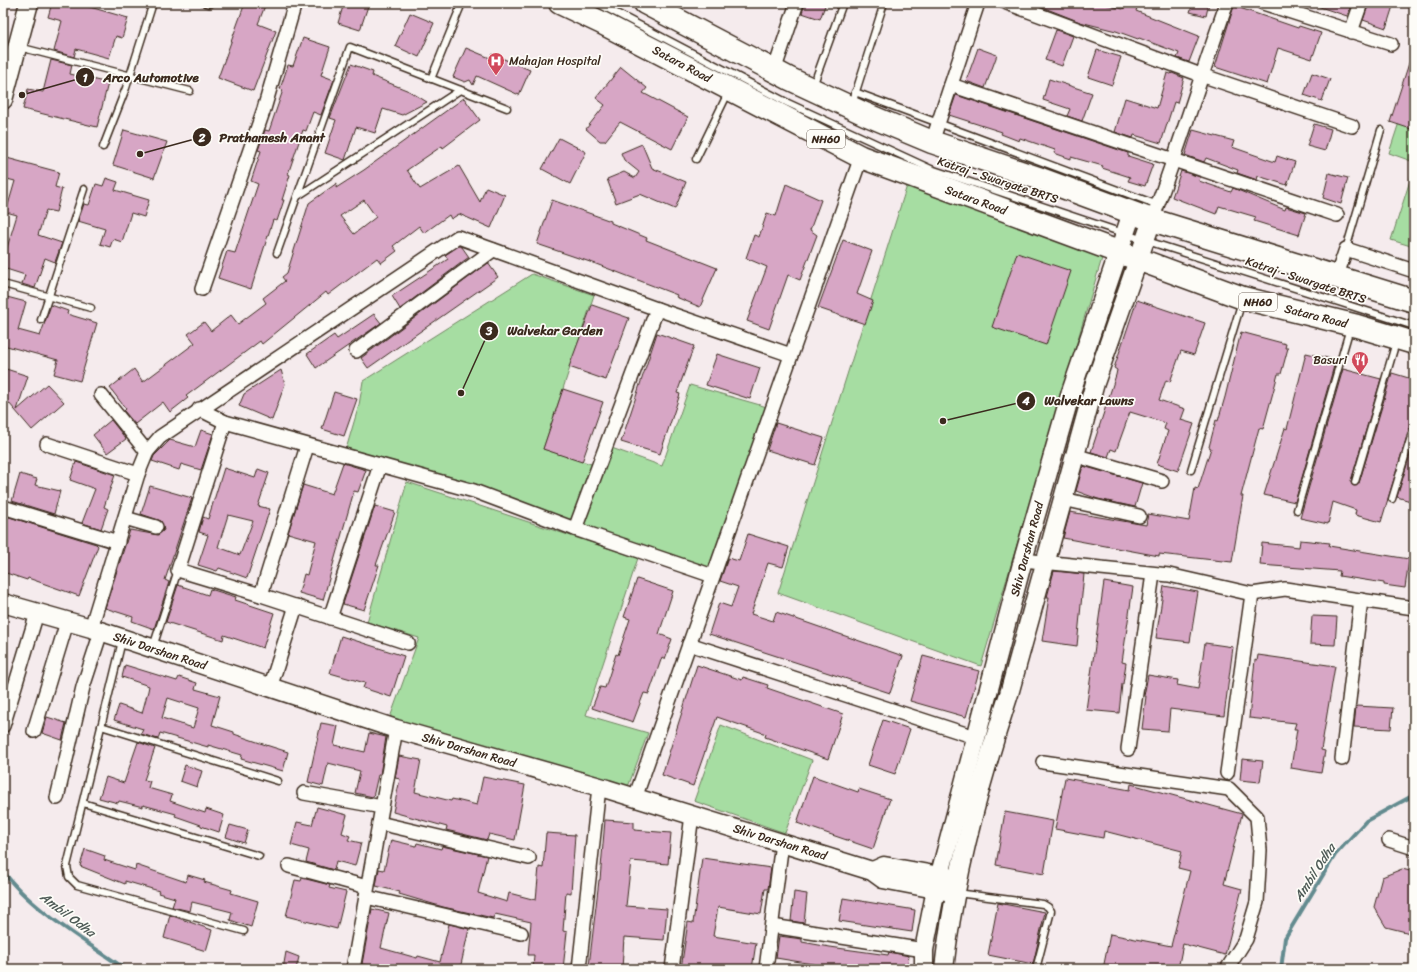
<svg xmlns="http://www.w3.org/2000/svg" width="1417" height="972" font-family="Sriracha,sans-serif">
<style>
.green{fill:#a6dda2;stroke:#708460}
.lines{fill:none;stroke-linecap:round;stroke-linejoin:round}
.stream{stroke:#638b8f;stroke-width:4}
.building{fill:#d7a6c5;stroke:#3b2a1e;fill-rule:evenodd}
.lane-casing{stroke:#3b2a1e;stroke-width:9}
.street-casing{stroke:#3b2a1e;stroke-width:16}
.secondary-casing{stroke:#3b2a1e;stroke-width:21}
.highway-casing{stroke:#3b2a1e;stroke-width:25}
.lane{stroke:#fdfcf7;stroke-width:6}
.street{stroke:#fdfcf7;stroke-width:13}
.secondary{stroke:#fdfcf7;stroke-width:18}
.highway{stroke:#fdfcf7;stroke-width:22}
.labels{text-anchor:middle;stroke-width:3.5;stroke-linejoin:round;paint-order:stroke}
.shield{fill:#fdfcf7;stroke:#75695f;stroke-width:1}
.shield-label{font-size:11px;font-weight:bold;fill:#3b2a1e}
.poi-label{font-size:12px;fill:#3b2a1e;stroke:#fdfcf7;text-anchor:start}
.street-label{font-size:12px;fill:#3b2a1e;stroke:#fdfcf7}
.water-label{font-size:13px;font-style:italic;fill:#4f5b57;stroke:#fdfcf7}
.leader{fill:none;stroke:#3b2a1e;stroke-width:1.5}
.callout-dot{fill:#3b2a1e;stroke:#fdfcf7;stroke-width:1.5}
.mark-label{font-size:12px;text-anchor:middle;font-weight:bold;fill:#fff}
.callout-label{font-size:13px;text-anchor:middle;font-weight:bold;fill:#3b2a1e;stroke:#fdfcf7;stroke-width:3.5;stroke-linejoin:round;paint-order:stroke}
</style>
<rect width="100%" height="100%" fill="#f5ebed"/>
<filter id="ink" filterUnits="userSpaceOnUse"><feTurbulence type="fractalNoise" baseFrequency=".025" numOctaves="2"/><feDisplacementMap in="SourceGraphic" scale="8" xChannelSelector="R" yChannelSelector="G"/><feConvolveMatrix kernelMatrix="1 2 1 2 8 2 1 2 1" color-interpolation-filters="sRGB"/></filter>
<g filter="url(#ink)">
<!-- green -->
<g class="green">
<polygon points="1405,104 1414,107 1414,162 1389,153"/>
<polygon points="1414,168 1414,247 1391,240"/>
<polygon points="910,176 1105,248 981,666 778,593"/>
<polygon points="532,274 594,295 543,449 598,466 575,529 344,456 359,405 363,381"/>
<polygon points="690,385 767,407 713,576 580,531 606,446 662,466"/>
<polygon points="407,482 638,558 586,715 648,733 625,795 387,726 419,638 367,622"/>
<polygon points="721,725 812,760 785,833 694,801"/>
</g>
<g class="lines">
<!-- stream -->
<g class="stream">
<path d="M3,871C30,909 87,942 125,969"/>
<polyline points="1281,969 1285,938 1335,855 1366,821 1414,795"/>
</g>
</g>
<!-- building -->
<g class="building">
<polygon points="52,3 76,3 128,18 122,38 116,36 109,58 76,49 74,57 54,51 62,21 48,17"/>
<polygon points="245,3 266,3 258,24 276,31 253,91 218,78"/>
<polygon points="344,3 369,3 360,30 338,23"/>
<polygon points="805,3 826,3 820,19 802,13"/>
<polygon points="1032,3 1081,3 1091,6 1092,3 1100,3 1123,9 1125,4 1137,8 1136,11 1199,36 1189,62 1177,58 1179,53 1139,38 1138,39 1116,31 1080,22"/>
<polygon points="1193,3 1209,3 1206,16 1190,12"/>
<polygon points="1315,3 1353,3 1347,16 1314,5"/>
<polygon points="1369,3 1394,3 1386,28 1363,20"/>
<polygon points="1234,6 1298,28 1299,26 1321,33 1312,59 1278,48 1267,84 1215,67"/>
<polygon points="410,13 434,23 419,57 395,46"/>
<polygon points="1056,30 1073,36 1062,66 1045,60"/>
<polygon points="303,38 330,47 321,75 334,80 321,115 313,112 306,131 303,130 288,174 290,175 282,200 284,200 277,221 273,220 251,289 218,278 227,251 235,253 258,184 251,181 261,151 258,150 265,130 269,131 283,90 280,89 288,65 293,66"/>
<polygon points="466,48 490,58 492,54 530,70 519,95 477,76 473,85 470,80 465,82 453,77"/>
<polygon points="978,48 997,55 985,88 966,81"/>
<polygon points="1097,50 1121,57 1112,85 1088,77"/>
<polygon points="1412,54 1414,54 1414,130 1390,122"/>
<polygon points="51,60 72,65 70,74 108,83 97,127 23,109 28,89 43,92"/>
<polygon points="351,64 373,72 372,76 409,91 427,102 402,115 383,109 375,133 356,127 345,160 325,153 336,120 330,118"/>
<polygon points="621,67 647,88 643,93 688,117 672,149 620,122 605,141 600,141 586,129 605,105 596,98"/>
<polygon points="1167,73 1171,74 1172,73 1184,78 1177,103 1174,102 1161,143 1134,135 1133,138 1115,132 1125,98 1157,108"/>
<polygon points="1312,73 1330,79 1322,101 1304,95"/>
<polygon points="1049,79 1092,93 1082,121 1067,116 1070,109 1043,100"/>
<polygon points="956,95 1128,153 1128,156 1153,164 1145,186 1128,181 1130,177 1102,168 1103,166 1071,157 1071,159 1054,153 1055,150 1020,138 1019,141 1001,134 1002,132 949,115"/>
<path d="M464,98L480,120L443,148L442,146L407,170L420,189L459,166L480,202L486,187L505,195L491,228L459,214L451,219L449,215L424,233L419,226L393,246L397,251L381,263L377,258L328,295L326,292L262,344L260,341L186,396L188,398L170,412L163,402L135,424L124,411L126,409L110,388L134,369L143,382L195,343L188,334L204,322L211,331L231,315L238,324L266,303L263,298L285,281L282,277L287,273L309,203L337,183L336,188L364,170ZM364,200L376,217L354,234L340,216Z"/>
<polygon points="1314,124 1331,129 1325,151 1307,146"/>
<polygon points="124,130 167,142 154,178 113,165"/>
<polygon points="1193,130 1234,141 1232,147 1275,162 1277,156 1295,162 1287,185 1258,176 1257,180 1237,173 1238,170 1206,158 1204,162 1185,155"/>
<polygon points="559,138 586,152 570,184 542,169"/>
<polygon points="642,144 652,168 686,182 675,209 640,194 616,203 607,179 624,172 635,178 639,172 624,160 621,153"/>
<polygon points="3,157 59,172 55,187 62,189 56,212 46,210 38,235 62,243 55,262 45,258 35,288 22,284 25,275 3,268 3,250 6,251 17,215 6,212 15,181 3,178"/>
<polygon points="1181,171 1200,177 1199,181 1231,192 1233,188 1285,210 1286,207 1306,213 1299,235 1254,221 1256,217 1219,206 1216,214 1172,197"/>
<polygon points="1329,173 1348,178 1341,204 1323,198"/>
<polygon points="106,178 118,182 115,190 149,200 144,217 131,213 122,242 113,239 110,247 100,244 105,229 78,221 84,204 89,205 96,184 103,186"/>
<polygon points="786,184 821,200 810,230 817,235 800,280 788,275 769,329 747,321 767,267 746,258 754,235 759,237 767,213 776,216"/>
<polygon points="552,200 611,221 611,223 647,238 646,240 717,268 700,307 676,297 677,295 596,264 537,244"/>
<polygon points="843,240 872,251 857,294 873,301 865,324 818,308"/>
<polygon points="459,246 462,247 469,257 400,309 392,296 448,259 445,255"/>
<polygon points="1017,253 1071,271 1046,345 992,327"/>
<polygon points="488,263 498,277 368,368 361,358"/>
<polygon points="3,296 26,302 18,330 40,336 51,305 68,311 67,314 97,323 80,381 54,374 58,360 3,345"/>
<polygon points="1137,300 1205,323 1194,355 1181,351 1170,382 1166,380 1159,400 1185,409 1181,420 1194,424 1178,471 1157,464 1168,431 1164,429 1166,423 1130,412 1116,451 1111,449 1108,457 1091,452 1116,375 1117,370 1114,368"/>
<polygon points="592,305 629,318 606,380 569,367"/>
<polygon points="374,314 381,323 316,368 307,354 334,335 337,339"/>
<polygon points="1241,332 1286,344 1285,348 1288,348 1281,374 1278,374 1263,429 1259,428 1241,496 1243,496 1232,562 1159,554 1159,556 1063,538 1070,512 1146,525 1148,514 1189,521 1195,488 1198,489 1211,448 1209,447 1216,420 1218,421 1225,397"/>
<polygon points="657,333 694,346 677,393 680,394 660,454 621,442"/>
<polygon points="1306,353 1332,359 1331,365 1334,366 1295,502 1264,495 1285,428 1287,429"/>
<polygon points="717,354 760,368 750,399 706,385"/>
<polygon points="3,368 28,376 17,410 47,384 64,402 32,430 3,396"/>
<polygon points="1343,369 1381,379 1351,481 1352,485 1354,486 1359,483 1392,373 1412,379 1410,384 1414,385 1414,423 1410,426 1381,522 1355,515 1356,510 1333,502 1328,524 1300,518"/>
<polygon points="281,370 285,384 272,420 239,406 244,394"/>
<polygon points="563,389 603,402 582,462 543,449"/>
<polygon points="334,392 357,399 344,436 322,429"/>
<polygon points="111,420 126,439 107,453 93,435"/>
<polygon points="776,423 824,438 815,465 767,450"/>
<polygon points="201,430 213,434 201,470 181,464 179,470 152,461 154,456 170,440 195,447"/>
<polygon points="1414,442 1414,502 1397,497"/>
<polygon points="76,462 115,475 104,507 108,509 101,529 82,523 95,489 70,480"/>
<polygon points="343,463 366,470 358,492 354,491 323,600 299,593 304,574 307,575 316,541 288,533 303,485 332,494"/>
<polygon points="1083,466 1142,483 1135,507 1098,499 1076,491"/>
<path d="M224,468L255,478L258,469L269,473L258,506L270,509L247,578L219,568L217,571L198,565L208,535L199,532L203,517L208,519ZM228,515L253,521L240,555L218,547Z"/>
<polygon points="20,474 37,479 35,485 60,491 54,514 12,501"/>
<polygon points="150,486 192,498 165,580 169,582 154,629 132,621 133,617 105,608 130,530 158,535 164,530 161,521 141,514"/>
<polygon points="375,506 395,512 376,565 379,565 364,610 343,604"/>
<polygon points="6,516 96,544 98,546 79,596 28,578 27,580 3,572 3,524"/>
<polygon points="748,534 789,547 783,567 768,563 751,614 773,621 776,612 903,656 890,693 709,634 719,603 731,607 738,587 720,581 728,558 739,561"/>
<polygon points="1300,540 1330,543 1329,546 1409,559 1405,588 1384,585 1384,583 1339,576 1340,571 1260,565 1262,543 1299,547"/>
<polygon points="1054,571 1084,574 1077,646 1042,641 1049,597 1047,597"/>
<polygon points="637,579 673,591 659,634 672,639 665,659 662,657 649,694 644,693 633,722 592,708 600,687 605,688 616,654 618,655 630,619 624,617"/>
<polygon points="1104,582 1133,587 1122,662 1126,663 1123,684 1122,684 1119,713 1086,710"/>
<polygon points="178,585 208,595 210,589 236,597 235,600 274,613 263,648 224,635 223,640 166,622"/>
<polygon points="1164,586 1198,592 1190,642 1156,638"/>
<polygon points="1312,616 1337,617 1335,645 1310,644"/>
<polygon points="341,636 404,656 391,697 363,688 365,683 330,673"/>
<polygon points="1205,643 1233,647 1224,716 1170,709 1168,731 1142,729 1146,696 1144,696 1148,675 1178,680 1177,685 1198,689"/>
<polygon points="1258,655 1335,666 1321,750 1325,751 1321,773 1291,768 1297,729 1294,729 1296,723 1249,718 1255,660 1257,661"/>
<polygon points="923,656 979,671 966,717 910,701"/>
<path d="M125,665L177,681L179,677L197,683L195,689L220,696L212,725L234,732V734L266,745L288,752L283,771L241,759L242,755L208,745V747L160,733L158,739L141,734L143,729L114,720L119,705L142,713L148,691L149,686L122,677ZM168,698L199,708L193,728L162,718Z"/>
<polygon points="697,665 742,680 743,677 768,685 767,688 843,714 828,759 765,737 766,734 717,717 693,786 662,775"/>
<polygon points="1356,706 1393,708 1391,729 1354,727"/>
<polygon points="47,717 66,723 62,740 42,733"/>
<polygon points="883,720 910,729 895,774 868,765"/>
<polygon points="321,723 338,726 334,745 365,752 369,733 386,737 380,775 378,775 373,797 355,793 360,771 328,763 323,786 308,782"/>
<polygon points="138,742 155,748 144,780 150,781 148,788 172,795 170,801 205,813 206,809 224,815 219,832 201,826 201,825 175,816 176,814 143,805 143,807 119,801 118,803 99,798 106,777 124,783"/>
<polygon points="399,756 421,760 415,792 451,801 452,799 477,805 483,777 525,785 515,840 489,834 487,840 446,830 447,827 393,812 400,779 395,778"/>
<polygon points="1242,759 1263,761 1260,782 1240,780"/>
<polygon points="185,765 202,771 197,787 180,781"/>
<polygon points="813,776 858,792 859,789 890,799 873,849 797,823"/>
<polygon points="1065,778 1130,790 1131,784 1242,814 1224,884 1242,889 1225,955 1183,944 1178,969 1155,966 1154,969 1103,969 1110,934 1171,946 1190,871 1178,868 1182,851 1104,831 1103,838 1055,829"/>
<polygon points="317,807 347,815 342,833 350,836 348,840 361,843 355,866 336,861 334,870 306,862 309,850 291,845 297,822 312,825"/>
<polygon points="1005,812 1053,821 1044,874 996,865"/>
<polygon points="605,820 634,822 634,830 671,833 668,864 631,861 626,906 667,909 664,940 624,937 622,969 589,966 599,880 600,880"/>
<polygon points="230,825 248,830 244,843 226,837"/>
<polygon points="546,833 575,835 571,893 566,892 563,931 567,932 563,969 533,969 534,955 528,955 531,922 495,914 493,918 443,907 399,894 400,892 376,886 379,869 384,870 391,840 416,846 417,843 441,849 442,846 487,856 478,893 507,902 509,893 536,900 539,867 543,868"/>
<polygon points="85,849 105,856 104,860 135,870 136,865 186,882 188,875 205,880 204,882 232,890 231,893 258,901 251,927 230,920 232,912 192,902 190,911 172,907 175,898 158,893 159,891 125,881 125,884 80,866"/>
<polygon points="702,858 771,868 768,889 765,889 761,914 718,907 713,936 756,943 752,969 681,969 688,922 693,923"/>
<polygon points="1402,869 1414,872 1414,934 1386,927 1374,907 1382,877"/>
<polygon points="302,878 330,885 329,888 346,892 337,929 286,916 295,880 301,881"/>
<polygon points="794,892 807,894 804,923 791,921"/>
<polygon points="843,898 915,910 912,932 839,921"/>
<polygon points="998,903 1045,912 1033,964 988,955"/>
<polygon points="372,909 389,913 381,948 417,958 418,956 440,962 449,924 469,929 460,969 385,969 362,964"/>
<polygon points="170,915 212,930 206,951 164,938"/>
<polygon points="779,936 802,939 802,942 830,947 888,955 889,952 909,956 907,969 843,969 776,958"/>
<polygon points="286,952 299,957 296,969 283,969"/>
</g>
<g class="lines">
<defs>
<g id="lane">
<polyline points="205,3 210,4"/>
<polyline points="597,3 788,103 931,169 1144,240 1414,326"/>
<polyline points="19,47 190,91"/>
<polyline points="431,79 462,3"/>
<polyline points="813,86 843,3"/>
<polyline points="855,92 1158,205"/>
<polyline points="852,104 884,3"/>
<polyline points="103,147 126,88 153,3"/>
<polyline points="696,159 728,93"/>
<polyline points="298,196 460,90"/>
<polyline points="1346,249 1381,130"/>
<polyline points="277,253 350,47 507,108"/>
<polyline points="3,284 91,308"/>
<polyline points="41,320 84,189"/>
<polyline points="1191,470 1242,301"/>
<polyline points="1355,482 1396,342"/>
<polyline points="1392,499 1414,427"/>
<polyline points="1297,510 1350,328"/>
<polyline points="122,641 67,866 69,877 77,885 244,931"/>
<polyline points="153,647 178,570"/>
<polyline points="101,726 278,781"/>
<polyline points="83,803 259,856"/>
<polyline points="957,893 1043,904 1048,907 1051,911 1036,969"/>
</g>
<g id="street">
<polyline points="1007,3 1201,75 1352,126"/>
<polyline points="1263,3 1391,44"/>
<polyline points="1351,32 1361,3"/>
<polyline points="774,71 797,3"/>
<polyline points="951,85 1337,215"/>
<polyline points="932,142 978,3"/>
<path d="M1152,220C1179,148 1201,75 1227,3"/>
<polyline points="1336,278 1346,249 1414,271"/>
<polyline points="202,289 264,109 295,3"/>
<polyline points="356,351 493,250"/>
<polyline points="101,395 147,452"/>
<polyline points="199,409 225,422 474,491 575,529 713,576"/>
<polyline points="225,422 178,570 261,595 408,643"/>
<polyline points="47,444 138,474"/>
<polyline points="1074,455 1162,481"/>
<polyline points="1063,499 1139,516"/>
<polyline points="3,507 118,542"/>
<polyline points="125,518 156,527"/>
<polyline points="575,529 657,309"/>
<polyline points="1023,560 1169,575 1252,594 1285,589 1414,608"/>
<polyline points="261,595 307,446"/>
<polyline points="330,618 380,465"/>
<polyline points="91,628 138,474 147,452 160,437 458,237 657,309 791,355"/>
<polyline points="689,644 975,737"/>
<polyline points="270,688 296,606"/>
<polyline points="3,726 37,613"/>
<polyline points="34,731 67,622"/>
<polyline points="1128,749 1153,574"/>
<polyline points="1342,759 1361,600"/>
<polyline points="1043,762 1229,789 1257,817 1260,850 1257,902 1246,939 1227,969"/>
<polyline points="1227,773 1252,594"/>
<polyline points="304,793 382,807"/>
<polyline points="57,798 83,687 101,632"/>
<polyline points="635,798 861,157"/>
<polyline points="379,823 529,858"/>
<polyline points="1389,840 1414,848"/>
<polyline points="289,866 367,887"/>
<polyline points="366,897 521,933"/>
<polyline points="772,926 924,950"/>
<polyline points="353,969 396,729"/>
<polyline points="579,969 599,787"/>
<polyline points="672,969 692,815"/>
<polyline points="766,969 782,842"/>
</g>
<g id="secondary">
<polyline points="3,100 29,3"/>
<polyline points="3,603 91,628 396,729 607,789 872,871 883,879 956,893"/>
<polyline points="875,870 884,866 951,878"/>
<polyline points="924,969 924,950 936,889 1023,560 1071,392 1132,213"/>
<path d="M944,969C954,876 980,782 1009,694L1095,383L1152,220"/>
</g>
<g id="highway">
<polyline points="560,3 600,22 861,157 1243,298 1357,326 1414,343"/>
<polyline points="645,3 790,79 865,114 932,142 1041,179 1152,220 1414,301"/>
</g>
</defs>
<!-- lane casing -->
<use href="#lane" class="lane-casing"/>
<!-- street casing -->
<use href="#street" class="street-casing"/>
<!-- secondary casing -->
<use href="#secondary" class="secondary-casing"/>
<!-- highway casing -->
<use href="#highway" class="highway-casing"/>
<!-- lane -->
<use href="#lane" class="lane"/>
<!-- street -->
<use href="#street" class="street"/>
<!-- secondary -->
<use href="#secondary" class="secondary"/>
<!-- highway -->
<use href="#highway" class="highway"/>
</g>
</g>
<!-- icons -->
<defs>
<symbol id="hospital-pin" viewBox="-11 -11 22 30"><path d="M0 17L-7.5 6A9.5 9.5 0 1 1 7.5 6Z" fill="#d1495b" stroke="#fdfcf7"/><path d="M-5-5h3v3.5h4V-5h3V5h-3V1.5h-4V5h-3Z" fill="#fff"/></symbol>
<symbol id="restaurant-pin" viewBox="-11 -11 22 30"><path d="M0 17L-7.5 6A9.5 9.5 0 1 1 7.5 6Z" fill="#d1495b" stroke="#fdfcf7"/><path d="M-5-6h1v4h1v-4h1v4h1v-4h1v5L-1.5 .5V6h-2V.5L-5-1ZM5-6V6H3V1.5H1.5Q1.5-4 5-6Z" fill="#fff"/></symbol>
</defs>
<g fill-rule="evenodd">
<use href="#hospital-pin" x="486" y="51" width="20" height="27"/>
<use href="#restaurant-pin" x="1350" y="350" width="20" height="27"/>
</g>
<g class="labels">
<!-- shield labels -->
<g class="shield">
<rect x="807" y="130" width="38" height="18" rx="3"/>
<rect x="1239" y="293" width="38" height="18" rx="3"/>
</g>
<g class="shield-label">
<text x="826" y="143">NH60</text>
<text x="1258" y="306">NH60</text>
</g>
<!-- poi labels -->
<g class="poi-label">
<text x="509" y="65">Mahajan Hospital</text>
<text x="1347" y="364" text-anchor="end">Basuri</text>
</g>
<!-- street labels -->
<g class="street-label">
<text transform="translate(682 64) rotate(28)" y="4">Satara Road</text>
<text transform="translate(998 180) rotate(18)" y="4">Katraj - Swargate BRTS</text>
<text transform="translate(976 200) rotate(20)" y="4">Satara Road</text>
<text transform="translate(1306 280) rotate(18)" y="4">Katraj - Swargate BRTS</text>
<text transform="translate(1316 316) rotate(14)" y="4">Satara Road</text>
<text transform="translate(1027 549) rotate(-75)" y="4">Shiv Darshan Road</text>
<text transform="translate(160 651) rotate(18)" y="4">Shiv Darshan Road</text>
<text transform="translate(469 750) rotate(16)" y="4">Shiv Darshan Road</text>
<text transform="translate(780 842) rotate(17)" y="4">Shiv Darshan Road</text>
</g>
<!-- water labels -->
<g class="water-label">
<text transform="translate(1314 872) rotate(-57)" y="5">Ambil Odha</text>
<text transform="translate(68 914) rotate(37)" y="5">Ambil Odha</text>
</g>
</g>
<!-- callouts -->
<path class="leader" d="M22 95L85 77M140 154L202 137M461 393L489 331M943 421L1026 401"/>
<g class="callout-dot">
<circle cx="22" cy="95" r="4"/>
<circle cx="140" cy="154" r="4"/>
<circle cx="461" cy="393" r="4"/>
<circle cx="943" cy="421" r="4"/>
<circle cx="85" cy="77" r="10"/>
<circle cx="202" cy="137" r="10"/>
<circle cx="489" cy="331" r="10"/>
<circle cx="1026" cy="401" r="10"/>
</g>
<g class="mark-label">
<text x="85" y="82">1</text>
<text x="202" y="142">2</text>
<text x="489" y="335">3</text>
<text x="1026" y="405">4</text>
</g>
<g class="callout-label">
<text x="151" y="82">Arco Automotive</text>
<text x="272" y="142">Prathamesh Anant</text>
<text x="555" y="335">Walvekar Garden</text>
<text x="1089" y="405">Walvekar Lawns</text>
</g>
<!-- margin -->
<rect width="1417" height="972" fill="none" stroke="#fdfcf7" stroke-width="16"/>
<rect x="8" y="8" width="1401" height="956" fill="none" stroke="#3b2a1e" stroke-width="1.5" filter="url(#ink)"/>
</svg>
